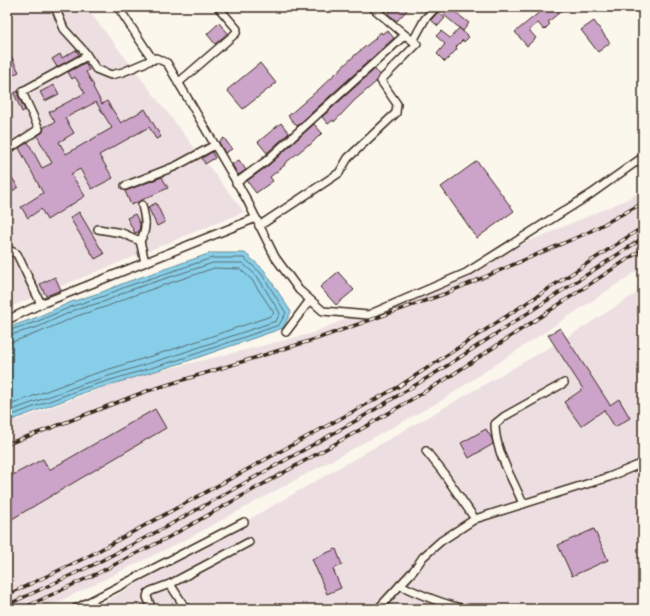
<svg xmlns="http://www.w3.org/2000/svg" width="650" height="616" font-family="'Gochi Hand',sans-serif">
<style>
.built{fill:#eddee2}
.water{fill:#87cee9;stroke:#698c98}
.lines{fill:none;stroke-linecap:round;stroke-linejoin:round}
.shore{stroke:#596c6f;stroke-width:1}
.building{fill:#cca3c9;stroke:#3b2a1e;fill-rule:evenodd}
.minor-casing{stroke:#3b2a1e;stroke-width:10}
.minor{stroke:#fbf7ec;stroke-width:7}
.rail-casing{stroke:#3b2a1e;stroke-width:3.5}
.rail{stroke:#fbf7ec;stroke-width:2;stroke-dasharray:6;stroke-linecap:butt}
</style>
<rect width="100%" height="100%" fill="#fbf7ec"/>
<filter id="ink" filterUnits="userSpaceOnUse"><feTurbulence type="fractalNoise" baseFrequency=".025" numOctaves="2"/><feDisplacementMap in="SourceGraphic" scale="8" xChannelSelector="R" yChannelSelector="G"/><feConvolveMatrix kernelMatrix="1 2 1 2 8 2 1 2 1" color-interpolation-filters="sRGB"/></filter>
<g filter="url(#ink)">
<!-- built -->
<g class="built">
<polygon points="7,7 86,7 244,212 7,308"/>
<polygon points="643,191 643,267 439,402 185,540 44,609 7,609 7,424 126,379 310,334 619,203"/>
<polygon points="643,289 643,609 95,609 94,608 571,335"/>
</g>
<!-- water -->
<polygon class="water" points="211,253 245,253 264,270 291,312 283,328 182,363 86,392 7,422 7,328 35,318 71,302 102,292 124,283"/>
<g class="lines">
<!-- shore -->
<g class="shore">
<polyline points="7,331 36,322 73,306 104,296 125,287 212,258 244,258 261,273 286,313 279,325 181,359 84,388 7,417"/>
<polyline points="7,336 38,327 75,310 106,301 127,291 213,263 242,263 257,276 280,313 276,321 179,354 83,384 7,412"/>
<polyline points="7,342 12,342 40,332 77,316 108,306 129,297 214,268 240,269 252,280 274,313 271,316 177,348 81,378 7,406"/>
</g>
</g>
<!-- building -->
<g class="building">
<polygon points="393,7 410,7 397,21 388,14"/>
<polygon points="546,7 566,7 548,22 550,24 544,30 538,23 529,30 536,38 527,46 515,32"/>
<polygon points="450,8 469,23 463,31 444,15"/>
<polygon points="438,12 445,18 438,26 431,20"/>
<polygon points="594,21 610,43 598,52 581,30"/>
<polygon points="219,23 228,33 215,44 207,34"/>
<polygon points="459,28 469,37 464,42 463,40 456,47 457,49 445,62 437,54 445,44 436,36 441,31 450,38"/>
<polygon points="387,30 394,38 297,126 288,116 318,90 356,54 376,38 375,37 381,32 382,34"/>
<polygon points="7,48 19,72 7,78"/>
<polygon points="76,50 79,55 57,67 52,59 60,54 62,58"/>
<path d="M85,63L89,70L86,72L94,86L93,87L102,104L107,101L121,123L145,109L161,137L156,139L149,127L99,155L113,178L92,189L80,169L71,174L85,196L47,220L41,209L28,218L21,207L43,193L19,148L28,142L42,168L52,163L37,136L43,132L44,127L55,122L49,112L85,93L75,77L72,79L68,72ZM96,102L112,128L66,154L59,142L74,133L65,118Z"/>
<polygon points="260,63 276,83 243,109 227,90"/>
<polygon points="375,69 379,75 377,79 376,82 355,100 334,122 333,120 328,124 322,117"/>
<polygon points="54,85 59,94 45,101 40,92"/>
<polygon points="18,91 18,96 25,110 22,112 14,93"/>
<polygon points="281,123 289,133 267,153 258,142"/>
<polygon points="314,124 322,133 309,146 308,145 284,164 285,165 270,177 273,181 256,193 247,181 269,165"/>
<polygon points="224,138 232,149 225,153 219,142"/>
<polygon points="212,152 215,158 205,164 202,158"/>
<polygon points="239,160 246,170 238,175 232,164"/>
<polygon points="477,161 514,211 477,238 441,187"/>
<polygon points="7,170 18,187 7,195"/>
<polygon points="162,177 168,188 131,205 125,191"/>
<polygon points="156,203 165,222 157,226 148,207"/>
<polygon points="79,212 104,254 95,259 70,218"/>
<polygon points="135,214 140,224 139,232 135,233 127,218"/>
<polygon points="338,272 354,290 336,305 320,287"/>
<polygon points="55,277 61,290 46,296 40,284"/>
<polygon points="560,328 610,405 619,399 630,418 615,427 604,410 581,426 564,402 583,389 548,335"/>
<polygon points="155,409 166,428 7,522 7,478 43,459 49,470"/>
<polygon points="486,429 492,439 493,444 469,458 461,443"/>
<polygon points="594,529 608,560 572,576 558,545"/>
<polygon points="336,549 342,565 333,569 341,588 327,594 312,559"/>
</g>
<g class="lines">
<defs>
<g id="minor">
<polyline points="55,7 64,29 84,51 96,69 111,75 123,72 156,58 167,63 247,200 275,257 299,290 323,311 368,315 466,273 591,194 643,157"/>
<polyline points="118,7 153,60"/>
<polyline points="372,7 405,35"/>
<polyline points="413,41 425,19 436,7"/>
<polyline points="178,83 236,33 237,29 218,7"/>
<polyline points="7,150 39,129 23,94 23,91 87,56"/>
<polyline points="236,183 266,161 405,35 417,44 383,78 381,81 397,104 396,113 348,158 339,173 259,226"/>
<polyline points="125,186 176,166 215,145"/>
<polyline points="98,229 122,233 140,241 145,262"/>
<path d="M140,241C148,229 145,218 142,205"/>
<polyline points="7,249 17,254 41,304"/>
<polyline points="7,320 41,304 256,218"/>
<polyline points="286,332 310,300"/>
<polyline points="426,451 442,471 475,519"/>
<path d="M523,504C513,479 495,452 495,424L505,416L564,383"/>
<polyline points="170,584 186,609"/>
<path d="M400,585C421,595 442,604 465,609"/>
<polyline points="75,609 244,522"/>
<polyline points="152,609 147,597 148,593 151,591 170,584 249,542"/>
<polyline points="378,609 414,570 423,557 441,541 475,519 609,477 643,463"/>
</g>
</defs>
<!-- minor casing -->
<use href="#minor" class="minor-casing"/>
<!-- minor -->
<use href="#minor" class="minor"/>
<defs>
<g id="rail">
<polyline points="7,444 51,428 144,392 316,339 447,293 587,233 643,203"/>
<polyline points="7,595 87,557 398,387 643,227"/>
<polyline points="7,605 93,565 164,528 359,419 442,369 643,238"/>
<polyline points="21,609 98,573 169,537 365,427 446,379 643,249"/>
</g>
</defs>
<!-- rail casing -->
<use href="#rail" class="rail-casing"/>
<!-- rail -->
<use href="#rail" class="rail"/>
</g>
</g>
<!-- margin -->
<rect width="650" height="616" fill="none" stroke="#fbf7ec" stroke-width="24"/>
<rect x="12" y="12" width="626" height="592" fill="none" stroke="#3b2a1e" stroke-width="1.5" filter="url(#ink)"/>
</svg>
